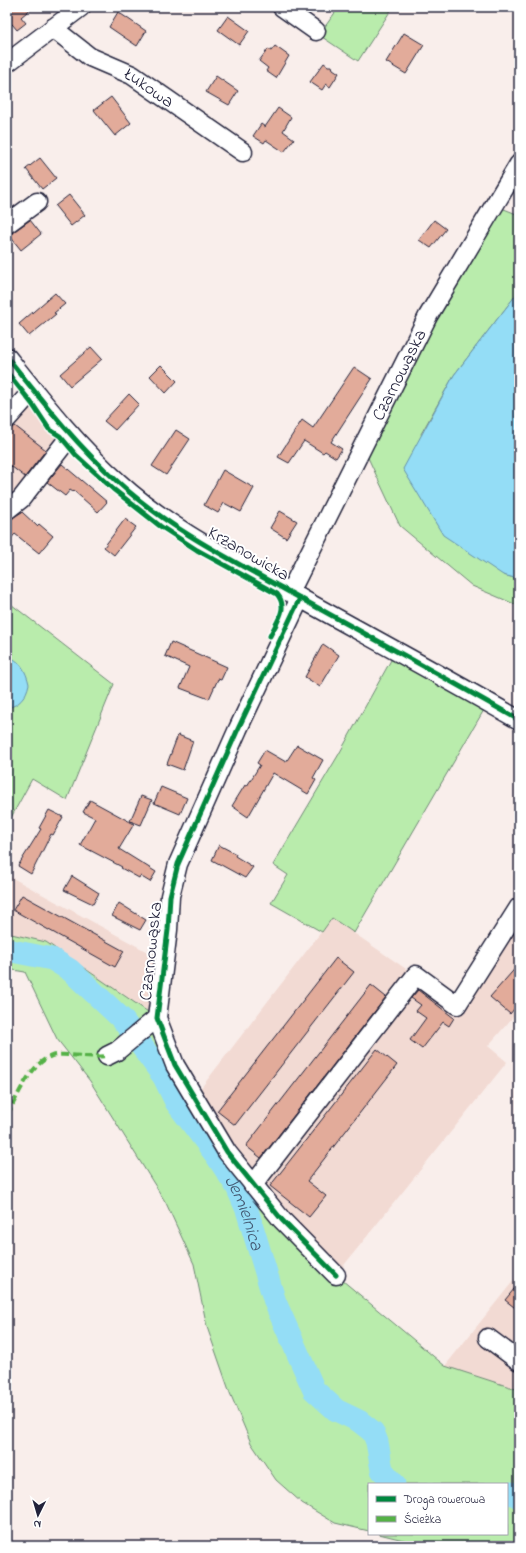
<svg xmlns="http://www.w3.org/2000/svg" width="526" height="1553" font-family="'Indie Flower',sans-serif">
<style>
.built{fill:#f2dad3}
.green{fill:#b9ecac;stroke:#6e8774}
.water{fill:#94ddf6;stroke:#6692ab}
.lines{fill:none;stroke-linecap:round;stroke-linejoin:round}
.river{stroke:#94ddf6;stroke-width:23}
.building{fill:#e2ab9a;stroke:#22223b}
.minor-casing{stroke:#22223b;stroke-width:21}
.minor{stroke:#fff;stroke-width:18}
.quiet{stroke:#55b146;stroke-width:4;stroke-dasharray:8 4;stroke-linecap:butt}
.cycleway-casing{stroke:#fff;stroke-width:8}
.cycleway{stroke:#00873e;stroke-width:5}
.labels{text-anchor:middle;stroke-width:4;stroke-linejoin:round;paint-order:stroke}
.street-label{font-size:18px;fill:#22223b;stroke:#fff}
.water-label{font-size:19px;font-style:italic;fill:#445a73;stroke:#fff}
</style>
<rect width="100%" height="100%" fill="#f9eeeb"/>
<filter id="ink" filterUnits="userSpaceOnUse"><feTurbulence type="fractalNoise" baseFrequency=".025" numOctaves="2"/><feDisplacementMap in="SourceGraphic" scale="8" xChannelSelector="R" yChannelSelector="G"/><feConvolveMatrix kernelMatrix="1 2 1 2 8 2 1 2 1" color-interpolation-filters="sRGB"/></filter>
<g filter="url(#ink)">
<!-- built -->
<g class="built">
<polygon points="31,387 71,435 7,510 7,411"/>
<polygon points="7,875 164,961 157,1018 46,942 7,933"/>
<polygon points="519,907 519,1010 488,1046 507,1062 336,1275 194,1097 332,918 457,1004"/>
<polygon points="519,1274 519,1390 445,1366 510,1285"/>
</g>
<!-- green -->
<g class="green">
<polygon points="339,7 393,7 358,61 319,35"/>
<polygon points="499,207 519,215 519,291 454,375 421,434 503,575 519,579 519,606 472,586 400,526 363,447"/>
<polygon points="7,601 114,684 67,800 32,779 7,825"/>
<polygon points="396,651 488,703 354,933 332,918 322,932 271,903 288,875 273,865 339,754"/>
<polygon points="7,933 46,942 157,1018 227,1152 336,1275 445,1366 519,1390 519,1546 428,1546 379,1534 507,1534 507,1484 369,1484 369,1531 335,1523 302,1503 276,1480 251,1443 230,1393 207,1327 194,1264 166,1203 90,1081 57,1039 25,972 7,969"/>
</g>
<!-- water -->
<g class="water">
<polygon points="519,291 519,579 503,575 443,535 403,469 454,375"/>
<path d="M7,657C20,659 26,671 29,684C26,697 20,705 7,708Z"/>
</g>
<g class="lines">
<!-- river -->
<g class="river">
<path id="s1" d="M7,950L52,959L70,970L122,1019L164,1077L176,1102L216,1155L237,1187L247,1210L275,1302L314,1390L336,1410L359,1421L373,1432L377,1442L382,1470L394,1484"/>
<polyline points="507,1494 512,1493 519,1497"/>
</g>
</g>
<!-- building -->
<g class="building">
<polygon points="11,7 33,7 21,17 26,23 17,30 12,24 7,28 7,10"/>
<polygon points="118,12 146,31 137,46 109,27"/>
<polygon points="228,16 249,31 239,45 218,30"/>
<polygon points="404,33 424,45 406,74 386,62"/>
<polygon points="275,46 289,56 276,78 266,71 268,68 259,61 268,49 271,51"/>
<polygon points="324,63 328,66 332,66 333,69 339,73 330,87 326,84 322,90 310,82"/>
<polygon points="216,76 238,91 229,105 206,92"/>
<polygon points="111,97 131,123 115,136 94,110"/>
<polygon points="278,108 291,117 283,131 294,139 284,152 266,140 264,143 253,136 261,124 265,127"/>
<polygon points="40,158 56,178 42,189 26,169"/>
<polygon points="69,195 85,215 71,226 55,206"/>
<polygon points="30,220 41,234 21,250 9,235"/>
<polygon points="434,220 446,229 431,248 419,240"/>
<polygon points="55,293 65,304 54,313 56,314 29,336 19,324"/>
<polygon points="91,347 102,359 70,386 60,374"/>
<polygon points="161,365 177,381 166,393 150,376"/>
<polygon points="354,367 372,379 331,442 342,449 336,458 325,451 323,453 304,441 289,463 278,457 302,420 313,428"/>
<polygon points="129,394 139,404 115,430 104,421"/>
<polygon points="15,426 46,450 25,477 7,463 7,429"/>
<polygon points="176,430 190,439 166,475 152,466"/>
<polygon points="62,464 107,502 98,512 74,491 73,492 70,490 65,496 47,482"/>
<polygon points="223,470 254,488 241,512 224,503 218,513 204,505"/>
<polygon points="280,511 297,521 286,538 270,528"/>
<polygon points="22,512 37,526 39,524 53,536 39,553 15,534 7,543 7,521"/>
<polygon points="125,519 136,527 114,555 104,547"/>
<polygon points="171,642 227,667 221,680 218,679 209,699 180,688 189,667 165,656"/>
<polygon points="323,644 339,655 320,687 305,677"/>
<polygon points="178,735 193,741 183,770 167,764"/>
<polygon points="297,745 323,760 313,778 316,780 308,794 273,773 248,817 232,806 245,785 247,786 260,765 257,763 265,750 286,762"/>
<polygon points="161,787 187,798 180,814 154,803"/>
<polygon points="141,796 152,800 141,825 130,821"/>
<polygon points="90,800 134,824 119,849 156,872 150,882 140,876 139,878 121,868 122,867 80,845 95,818 83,812"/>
<polygon points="49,810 63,817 53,835 51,834 31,874 18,866 41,829 39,828"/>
<polygon points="219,845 236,854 235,856 253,867 245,878 212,860"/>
<polygon points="72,876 99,893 93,904 64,890"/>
<polygon points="22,895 124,951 115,967 13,910"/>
<polygon points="119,903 146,920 140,930 112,916"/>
<polygon points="336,958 354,972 235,1125 217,1111"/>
<polygon points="519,964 519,1003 510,1014 490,997"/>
<polygon points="371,985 386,997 261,1158 246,1146"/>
<polygon points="418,990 454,1018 449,1026 443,1022 422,1049 410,1040 426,1018 416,1011 421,1005 411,998"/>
<polygon points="377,1049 397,1065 307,1181 326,1196 309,1217 270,1186"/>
<polygon points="519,1283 519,1311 505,1300"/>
</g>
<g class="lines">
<defs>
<g id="minor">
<polyline points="282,7 316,31"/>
<path id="s2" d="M53,28L90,57L132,75L243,152"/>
<polyline points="7,63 81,7"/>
<polyline points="7,224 37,202"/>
<path d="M7,357C42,401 77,446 119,483C167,527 226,557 282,588C361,632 441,675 519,720"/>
<polyline points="7,419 33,390"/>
<polyline points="7,510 21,499 71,435"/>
<path id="s3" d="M290,592L428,316L519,164"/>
<polyline points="300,598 238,729 178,864 170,896 168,930 157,1018 175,1065 227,1152 282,1220 336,1275"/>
<polyline points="107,1056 117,1051 157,1018"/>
<polyline points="253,1185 416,975 457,1005 519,907"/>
<polyline points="488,1338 519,1361"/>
</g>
</defs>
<!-- minor casing -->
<use href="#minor" class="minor-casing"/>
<!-- minor -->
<use href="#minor" class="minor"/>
<!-- quiet -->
<path class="quiet" d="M7,1115C18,1096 33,1057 57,1055C74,1054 90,1058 107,1056"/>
<defs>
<g id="cycleway">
<path d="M7,357C42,401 77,446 119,483C167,527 226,557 282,588C361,632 441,675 519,720"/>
<path d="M7,372L33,405L49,429L60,436L76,455L113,489L160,526L197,550L277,594C289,608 277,621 270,636"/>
<polyline points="300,598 238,729 178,864 170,896 168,930 157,1018 175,1065 227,1152 282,1220 336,1275"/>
</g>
</defs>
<!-- cycleway casing -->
<use href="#cycleway" class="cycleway-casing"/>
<!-- cycleway -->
<use href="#cycleway" class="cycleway"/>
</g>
</g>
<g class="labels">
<!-- street labels -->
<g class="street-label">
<text dy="6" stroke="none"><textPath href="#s2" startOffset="114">Łukowa</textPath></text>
<text dy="6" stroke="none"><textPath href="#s3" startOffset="243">Czarnowąska</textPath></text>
<text transform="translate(249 553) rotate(30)" y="6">Krzanowicka</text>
<text transform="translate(150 951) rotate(-84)" y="6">Czarnowąska</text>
</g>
<!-- water labels -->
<g class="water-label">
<text dy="7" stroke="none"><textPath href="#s1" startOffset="369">Jemielnica</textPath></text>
</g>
</g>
<!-- margin -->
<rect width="526" height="1553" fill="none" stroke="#fff" stroke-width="24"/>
<rect x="12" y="12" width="502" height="1529" fill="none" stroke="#22223b" stroke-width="1.5" filter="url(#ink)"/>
<!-- legend -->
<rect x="368" y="1483" width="140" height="52" fill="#ffffff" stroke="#a7a7b1"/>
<rect x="376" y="1496" width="20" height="6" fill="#00873e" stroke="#a7a7b1"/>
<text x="404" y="1503" font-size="12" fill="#22223b">Droga rowerowa</text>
<rect x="376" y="1516" width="20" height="6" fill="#55b146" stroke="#a7a7b1"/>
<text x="404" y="1523" font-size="12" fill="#22223b">Ścieżka</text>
<!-- north arrow -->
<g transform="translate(38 1515) rotate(185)" stroke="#ffffff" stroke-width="3" paint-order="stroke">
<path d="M0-3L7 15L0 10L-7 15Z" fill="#22223b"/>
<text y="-6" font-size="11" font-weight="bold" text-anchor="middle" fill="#22223b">N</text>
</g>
</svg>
